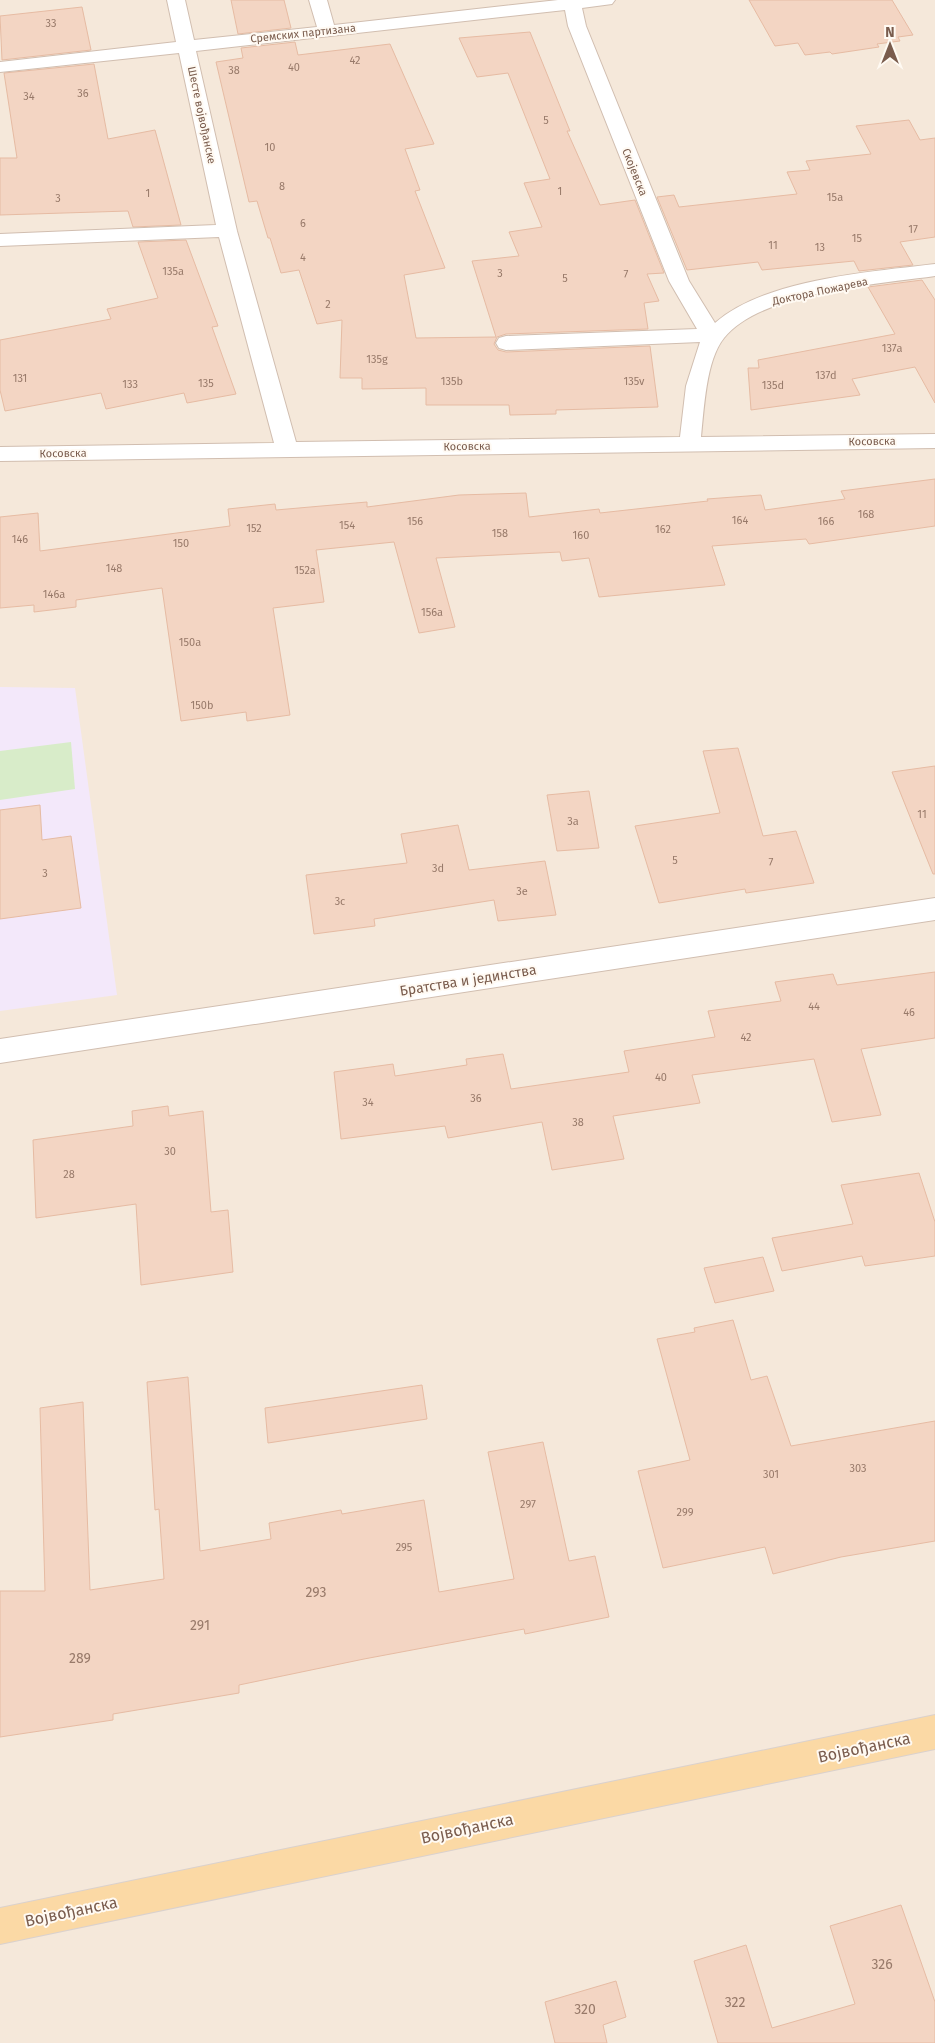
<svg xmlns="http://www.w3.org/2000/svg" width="935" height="2043" font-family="'Fira Sans',sans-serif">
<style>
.residential{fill:#f5e8da}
.education{fill:#f3e8fa}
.green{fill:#d8ecc9}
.building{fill:#f3d5c3;stroke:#e6bba3}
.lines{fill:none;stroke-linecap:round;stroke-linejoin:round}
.minor-casing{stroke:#d1beb0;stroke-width:2}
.major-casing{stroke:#dad1cd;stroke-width:2}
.minor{fill:#fff;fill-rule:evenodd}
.major{fill:#fbd9a5;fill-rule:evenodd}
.labels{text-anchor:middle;stroke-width:4;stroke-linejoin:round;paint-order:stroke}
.number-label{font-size:11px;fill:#987a6a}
.far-street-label{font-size:11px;fill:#7a5c4d;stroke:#fffaf3}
.street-label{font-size:14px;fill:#7a5c4d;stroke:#fffaf3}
.near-number-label{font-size:14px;fill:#987a6a}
.near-street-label{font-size:16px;fill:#7a5c4d;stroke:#fffaf3}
</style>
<rect width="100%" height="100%" fill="#fdf6ec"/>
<!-- residential -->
<rect class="residential" x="0" y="0" width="935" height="2043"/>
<!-- education -->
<polygon class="education" points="0,687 75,688 117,995 0,1011"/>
<!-- green -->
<polygon class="green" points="71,742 75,789 0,800 0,751"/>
<!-- building -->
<g class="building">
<polygon points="231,0 284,0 291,28 238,34"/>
<polygon points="749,0 892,0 913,35 898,37 900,41 877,44 879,47 832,54 830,52 805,55 798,43 775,46"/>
<polygon points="82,7 91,50 2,60 0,16"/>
<polygon points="530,32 570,131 567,131 600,205 635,200 664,273 647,274 659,301 644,303 648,329 506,334 497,337 494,344 498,350 506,352 650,346 658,407 556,410 556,414 510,415 509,405 426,405 426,388 362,389 362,378 340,378 342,320 317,324 299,270 281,273 270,238 268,238 257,201 249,202 216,62 243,58 241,48 295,42 298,55 390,44 434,144 405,149 420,190 415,191 445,268 404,275 416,338 496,337 472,261 519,256 509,232 542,227 524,183 550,179 508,73 477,77 459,38"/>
<polygon points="94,64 108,139 155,130 181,225 133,227 128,211 0,215 0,158 17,158 4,73"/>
<polygon points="909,120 920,140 935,138 935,237 900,242 913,265 859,271 854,261 762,270 758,262 687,270 657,197 674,195 679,207 797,194 787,172 810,170 806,161 871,154 856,126"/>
<polygon points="186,240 218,326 212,327 236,394 187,403 184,393 106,409 101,393 5,411 0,390 0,340 111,319 107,309 158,298 138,242"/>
<polygon points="922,280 935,300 935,403 915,367 852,379 860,395 751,410 748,368 759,368 758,360 895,334 868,287"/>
<polygon points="935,479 935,526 809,544 806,539 712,546 725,585 599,597 589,558 562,561 560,552 436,558 455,627 419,633 394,542 316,550 324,602 273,608 290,715 247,721 246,712 181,721 162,588 76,600 76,607 34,612 34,605 0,608 0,517 38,513 40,551 230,526 228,509 275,504 276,510 367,502 367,507 459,495 526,493 529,517 599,509 600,513 708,501 707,499 761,495 765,510 845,499 841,491"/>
<polygon points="738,748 763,836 796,831 814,883 746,893 745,889 659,903 635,826 720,813 703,751"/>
<polygon points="935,766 935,874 933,874 892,772"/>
<polygon points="589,791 599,848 557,851 547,795"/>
<polygon points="40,805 42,840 71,836 81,908 0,919 0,810"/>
<polygon points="458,825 469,870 545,861 556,915 498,921 494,900 374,919 375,926 314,934 306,875 407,863 401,834"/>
<polygon points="935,972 935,1038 861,1049 881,1115 832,1122 814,1059 692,1075 700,1103 613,1116 624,1159 552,1170 542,1122 448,1138 445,1126 341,1139 334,1072 393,1064 395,1076 467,1065 466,1059 503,1054 511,1089 629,1072 624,1051 715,1037 708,1011 781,1001 775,982 833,974 837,985"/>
<polygon points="168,1106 169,1116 203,1111 211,1212 228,1210 233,1272 141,1285 136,1204 36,1218 33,1140 133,1126 132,1111"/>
<polygon points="919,1173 935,1222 935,1256 865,1266 862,1256 782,1271 772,1238 853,1224 841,1185"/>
<polygon points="763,1257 774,1291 715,1303 704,1268"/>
<polygon points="733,1320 751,1380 767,1376 791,1446 935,1421 935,1541 841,1557 773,1574 765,1547 663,1568 638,1471 690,1460 657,1339 695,1332 694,1328"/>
<polygon points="188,1377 200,1551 271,1539 269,1523 341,1510 342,1514 424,1500 439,1592 514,1579 488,1452 543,1442 569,1561 595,1556 609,1617 525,1634 524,1629 364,1659 239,1685 239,1693 113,1714 113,1720 0,1737 0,1591 45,1591 40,1408 83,1402 90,1590 164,1579 159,1509 155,1510 147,1382"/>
<polygon points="422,1385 427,1419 268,1443 265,1408"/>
<polygon points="901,1905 935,2002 935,2043 718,2043 694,1961 746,1945 772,2028 855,2004 830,1926"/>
<polygon points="616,1981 626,2017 603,2025 607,2043 555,2043 545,2002"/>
</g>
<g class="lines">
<defs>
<g id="minor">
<path d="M167,0H185L194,40L317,27L309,0H327L334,25L558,0H615L612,4L582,8L586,26L689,281L715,323C765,279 870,272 935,264V276C879,284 760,292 724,338C706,360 704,409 701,437L935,434V448L0,461V447L274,443L219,237L0,246V234L216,225L179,53L0,72V62L176,42ZM565,10L568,26L669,281L697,329L506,336L499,338L496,343L499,348L506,350L700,342L686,386L680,437L296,442L237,231L196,51Z"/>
<polygon points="935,898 935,920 0,1063 0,1039"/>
</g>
<polygon id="major" points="935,1715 935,1749 0,1944 0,1908"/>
</defs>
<!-- minor casing -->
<use href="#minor" class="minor-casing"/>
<!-- major casing -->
<use href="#major" class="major-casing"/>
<!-- minor -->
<use href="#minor" class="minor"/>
<!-- major -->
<use href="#major" class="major"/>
</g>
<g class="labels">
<!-- number labels -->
<g class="number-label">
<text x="51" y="27">33</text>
<text x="355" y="64">42</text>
<text x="294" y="71">40</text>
<text x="234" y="74">38</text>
<text x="83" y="97">36</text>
<text x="29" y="100">34</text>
<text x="546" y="124">5</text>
<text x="270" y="151">10</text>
<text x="282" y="190">8</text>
<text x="560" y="195">1</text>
<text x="148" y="197">1</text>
<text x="835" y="201">15a</text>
<text x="58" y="202">3</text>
<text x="303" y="227">6</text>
<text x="913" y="233">17</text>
<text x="857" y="242">15</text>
<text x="773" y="249">11</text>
<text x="820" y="251">13</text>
<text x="303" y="261">4</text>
<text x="173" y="275">135a</text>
<text x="500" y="277">3</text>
<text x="626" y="278">7</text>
<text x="565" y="282">5</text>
<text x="328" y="308">2</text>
<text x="892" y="352">137a</text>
<text x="377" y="363">135g</text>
<text x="826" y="379">137d</text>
<text x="20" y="382">131</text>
<text x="452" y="385">135b</text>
<text x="634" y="385">135v</text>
<text x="206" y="387">135</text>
<text x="130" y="388">133</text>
<text x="773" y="389">135d</text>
<text x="866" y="518">168</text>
<text x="740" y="524">164</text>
<text x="415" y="525">156</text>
<text x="826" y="525">166</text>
<text x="347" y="529">154</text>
<text x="254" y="532">152</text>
<text x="663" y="533">162</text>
<text x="500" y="537">158</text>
<text x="581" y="539">160</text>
<text x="20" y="543">146</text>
<text x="181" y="547">150</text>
<text x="114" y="572">148</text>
<text x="305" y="574">152a</text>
<text x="54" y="598">146a</text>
<text x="432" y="616">156a</text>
<text x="190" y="646">150a</text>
<text x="202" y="709">150b</text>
<text x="922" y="818">11</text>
<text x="573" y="825">3a</text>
<text x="675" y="864">5</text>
<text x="771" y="866">7</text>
<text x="438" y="872">3d</text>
<text x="45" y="877">3</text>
<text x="522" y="895">3e</text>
<text x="340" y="905">3c</text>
<text x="814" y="1010">44</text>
<text x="909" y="1016">46</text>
<text x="746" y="1041">42</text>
<text x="661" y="1081">40</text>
<text x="476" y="1102">36</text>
<text x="368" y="1106">34</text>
<text x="578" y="1126">38</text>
<text x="170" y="1155">30</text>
<text x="69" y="1178">28</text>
<text x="858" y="1472">303</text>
<text x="771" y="1478">301</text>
<text x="528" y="1508">297</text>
<text x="685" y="1516">299</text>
<text x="404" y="1551">295</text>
</g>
<!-- far-street labels -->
<g class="far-street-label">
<text transform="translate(303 33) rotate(-6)" y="4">Сремских партизана</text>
<text transform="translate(202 115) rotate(78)" y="4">Шесте војвођанске</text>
<text transform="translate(635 172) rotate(68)" y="4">Скојевска</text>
<text transform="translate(820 291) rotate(-12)" y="4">Доктора Пожарева</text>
<text transform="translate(872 441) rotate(-1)" y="4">Косовска</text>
<text transform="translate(467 446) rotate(-1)" y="4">Косовска</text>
<text transform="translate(63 453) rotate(-1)" y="4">Косовска</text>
</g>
<!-- street labels -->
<g class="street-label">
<text transform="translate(468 980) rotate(-9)" y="5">Братства и јединства</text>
</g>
<!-- near-number labels -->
<g class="near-number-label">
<text x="316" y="1597">293</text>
<text x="200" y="1630">291</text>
<text x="80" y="1663">289</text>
<text x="882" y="1969">326</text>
<text x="735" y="2007">322</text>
<text x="585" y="2014">320</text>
</g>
<!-- near-street labels -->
<g class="near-street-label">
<text transform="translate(864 1747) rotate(-12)" y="6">Војвођанска</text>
<text transform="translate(467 1828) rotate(-12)" y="6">Војвођанска</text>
<text transform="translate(71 1911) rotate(-12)" y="6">Војвођанска</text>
</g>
</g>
<!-- north arrow -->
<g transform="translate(890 45)" stroke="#fffaf3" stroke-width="4" paint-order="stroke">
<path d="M0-4L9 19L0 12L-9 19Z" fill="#7a5c4d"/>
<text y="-8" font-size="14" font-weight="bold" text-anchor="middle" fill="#7a5c4d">N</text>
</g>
</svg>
